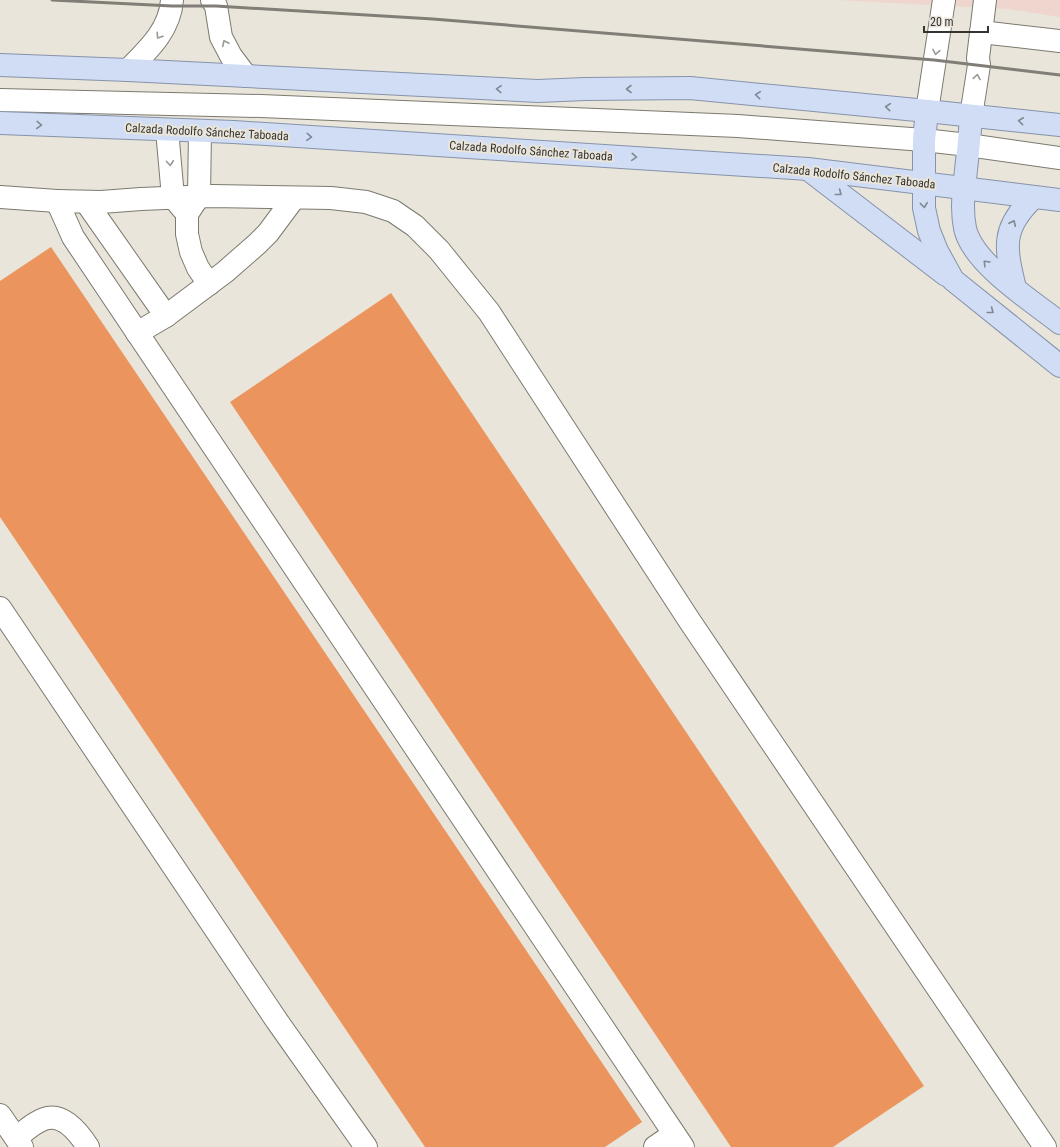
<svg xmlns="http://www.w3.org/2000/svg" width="1060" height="1147" font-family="'Roboto Condensed',sans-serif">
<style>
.industrial{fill:#eed5ce}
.building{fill:#eb945d}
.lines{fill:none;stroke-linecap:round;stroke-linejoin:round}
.minor-casing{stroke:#7c796f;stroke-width:24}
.major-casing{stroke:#8693aa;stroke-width:24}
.minor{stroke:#fff;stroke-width:22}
.major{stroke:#d0ddf4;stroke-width:22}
.rail{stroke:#817e77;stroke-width:3}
.oneway{stroke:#9a9997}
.oneway2{stroke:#828892}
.labels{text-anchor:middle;stroke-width:4;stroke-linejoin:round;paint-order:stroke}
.street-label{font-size:12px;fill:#35332f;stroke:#e9e5da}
</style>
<rect width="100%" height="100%" fill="#e9e5da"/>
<!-- industrial -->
<polygon class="industrial" points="837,0 1060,0 1060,17 1007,9"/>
<!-- building -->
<g class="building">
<polygon points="51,247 642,1122 605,1147 425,1147 0,517 0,281"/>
<polygon points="391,293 924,1086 833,1147 731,1147 230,402"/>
</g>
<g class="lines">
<defs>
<g id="minor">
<polyline points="212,0 216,6 221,37 231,56 246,76"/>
<polyline points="981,32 1060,41"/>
<path d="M128,70C148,50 170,30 172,0"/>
<polyline points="0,100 261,106 738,126 924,140 968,145 1060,158"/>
<polyline points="927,111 944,0"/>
<polyline points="971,116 979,65 978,58 985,0"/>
<polyline points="167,130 173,197 183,209"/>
<polyline points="200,131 199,196 187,214 187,234 191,252 198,268 209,284"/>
<polyline points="0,197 57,201"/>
<polyline points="86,202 166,316"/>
<polyline points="137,333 166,316 225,272 257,244 268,233 294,198"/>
<polyline points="0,608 277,1021 366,1147"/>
<polyline points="0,1115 22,1147"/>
<path d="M16,1138C25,1131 33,1123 44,1119C63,1112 79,1133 88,1147"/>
<polyline points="655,1147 674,1134"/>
<polyline points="683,1147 73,237 57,201 101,202 141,199 212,196 331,198 366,202 393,211 415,226 439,250 489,312 689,620 1045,1147"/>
</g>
<g id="major">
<polyline points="0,65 128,70 538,91 585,89 690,88 927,111 1060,125"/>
<polyline points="927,111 924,140 924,208 929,231 937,251 953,280 1060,366"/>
<path d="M971,116C970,134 968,152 966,170C964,189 961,209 965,228C972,263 1032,301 1060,323"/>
<polyline points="0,123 234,132 808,169 1060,200"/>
<polyline points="809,170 946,275"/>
<path d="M1015,288C1005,247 1001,228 1034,197"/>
</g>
</defs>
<!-- minor casing -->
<use href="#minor" class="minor-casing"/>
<!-- major casing -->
<use href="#major" class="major-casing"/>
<!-- minor -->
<use href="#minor" class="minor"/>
<!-- major -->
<use href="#major" class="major"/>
<!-- rail -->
<polyline class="rail" points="52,0 172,6 216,6 433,19 934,60 1060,75"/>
</g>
<!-- one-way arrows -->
<defs><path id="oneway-chevron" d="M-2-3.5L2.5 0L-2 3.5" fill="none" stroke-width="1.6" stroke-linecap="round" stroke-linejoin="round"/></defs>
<g class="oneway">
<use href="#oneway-chevron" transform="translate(159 36) rotate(123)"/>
<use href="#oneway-chevron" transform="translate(225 43) rotate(-116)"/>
<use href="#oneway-chevron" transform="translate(936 52) rotate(100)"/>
<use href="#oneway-chevron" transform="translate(977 77) rotate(-81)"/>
<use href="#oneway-chevron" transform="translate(170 163) rotate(85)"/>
</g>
<g class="oneway2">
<use href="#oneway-chevron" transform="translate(499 89) rotate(-177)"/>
<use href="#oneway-chevron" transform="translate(629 89) rotate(-180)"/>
<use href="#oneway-chevron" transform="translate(758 95) rotate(-175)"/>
<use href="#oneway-chevron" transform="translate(888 107) rotate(-175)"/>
<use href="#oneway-chevron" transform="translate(1021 121) rotate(-174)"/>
<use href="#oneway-chevron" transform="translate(39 125) rotate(2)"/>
<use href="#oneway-chevron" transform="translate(309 137) rotate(4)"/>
<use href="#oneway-chevron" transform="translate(634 157) rotate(4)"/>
<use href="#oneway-chevron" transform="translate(839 193) rotate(38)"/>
<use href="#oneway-chevron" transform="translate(924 205) rotate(84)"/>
<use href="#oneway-chevron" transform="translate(1013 223) rotate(-65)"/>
<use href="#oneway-chevron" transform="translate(986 263) rotate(-134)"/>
<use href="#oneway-chevron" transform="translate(991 311) rotate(38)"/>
</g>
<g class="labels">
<!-- street labels -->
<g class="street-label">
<text transform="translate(207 132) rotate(3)" y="4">Calzada Rodolfo Sánchez Taboada</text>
<text transform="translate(531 151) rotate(4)" y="4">Calzada Rodolfo Sánchez Taboada</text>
<text transform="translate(854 176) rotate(6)" y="4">Calzada Rodolfo Sánchez Taboada</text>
</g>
</g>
<!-- scale -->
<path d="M924 26v6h64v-6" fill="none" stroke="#35332f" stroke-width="2"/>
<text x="930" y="26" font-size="12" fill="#35332f" stroke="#e9e5da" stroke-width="3" paint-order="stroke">20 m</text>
</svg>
